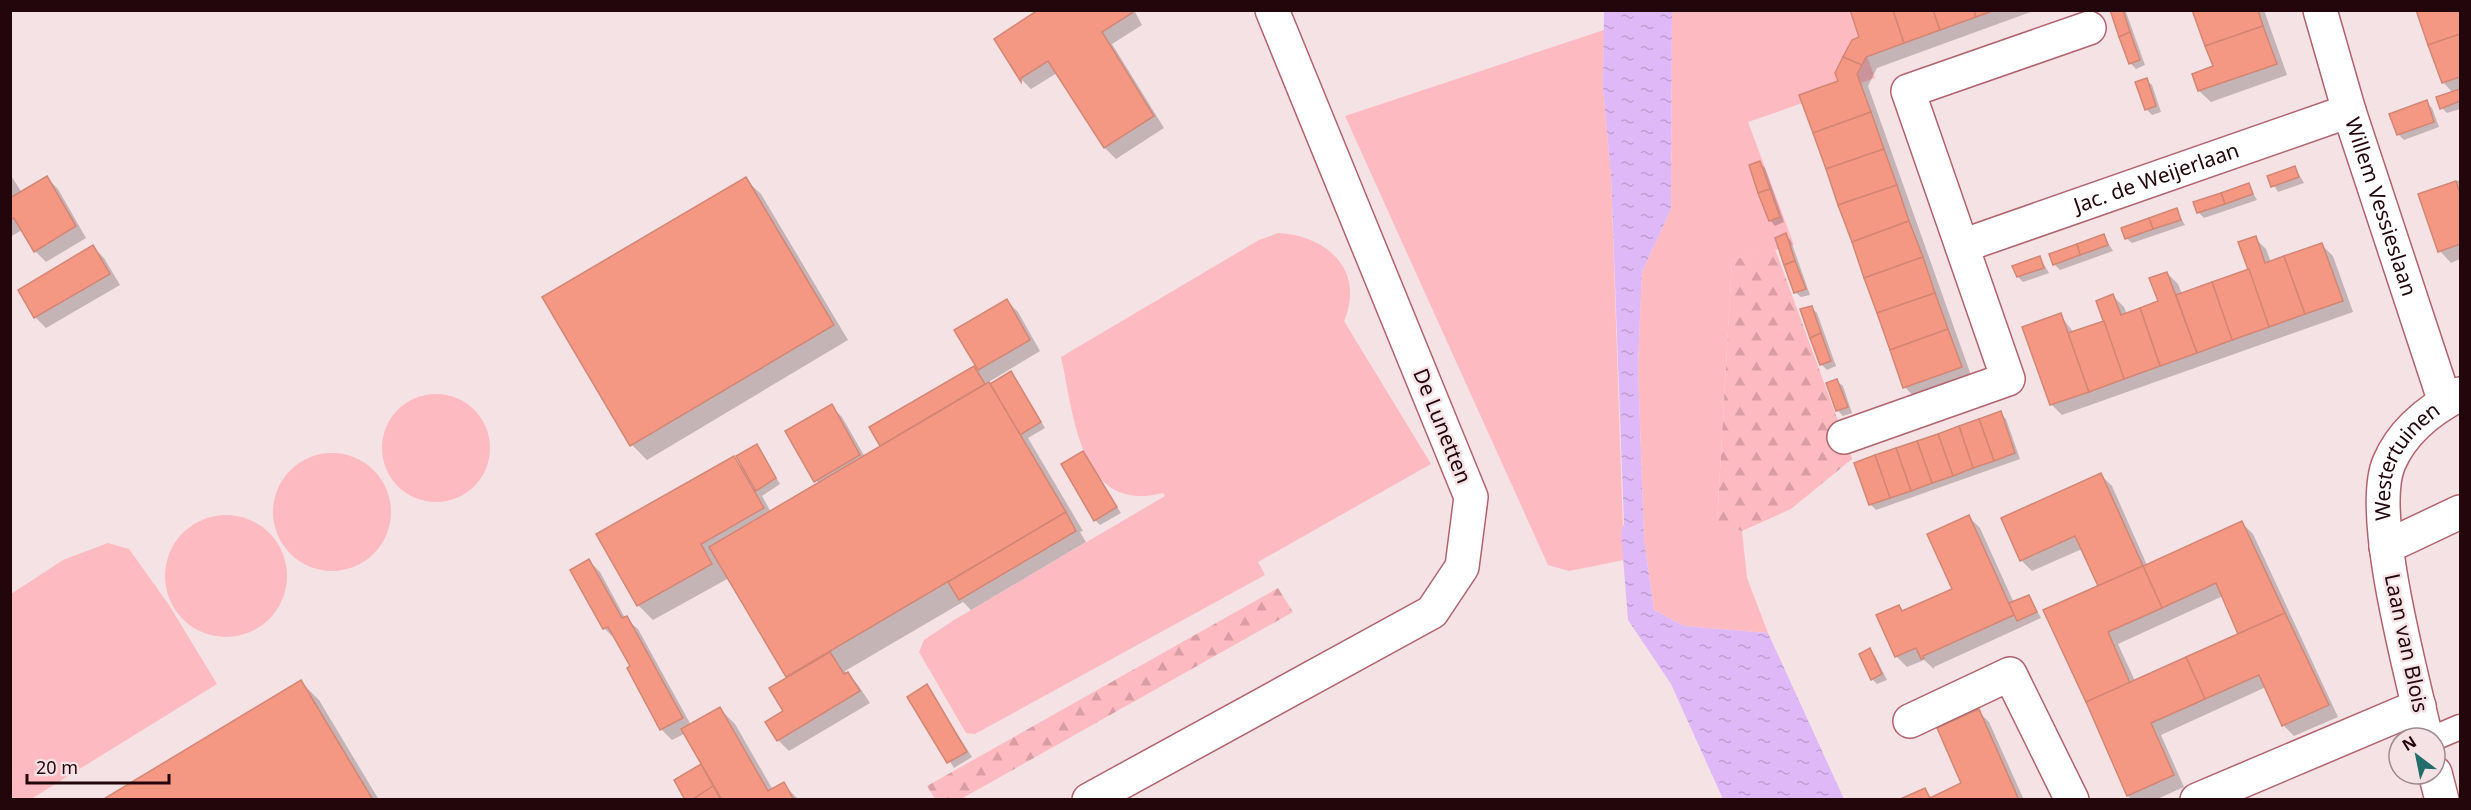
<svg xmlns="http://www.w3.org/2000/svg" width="2471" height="810" font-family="'Noto Sans',sans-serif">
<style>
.grass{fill:#febac1}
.forest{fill:url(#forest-firs)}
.water{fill:url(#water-ripples)}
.shadow{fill:#0003;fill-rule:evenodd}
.building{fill:#f49884;stroke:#d48675;stroke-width:1.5}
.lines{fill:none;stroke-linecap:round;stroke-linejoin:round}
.lane-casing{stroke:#b0636d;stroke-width:27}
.street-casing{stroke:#b0636d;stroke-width:36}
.secondary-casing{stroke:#b0636d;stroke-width:36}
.lane{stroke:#fff;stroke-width:24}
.street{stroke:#fff;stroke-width:33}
.secondary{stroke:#fff;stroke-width:33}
.labels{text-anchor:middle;stroke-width:5;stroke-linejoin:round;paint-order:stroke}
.street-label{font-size:21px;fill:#23060b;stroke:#f5e2e4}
</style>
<defs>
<pattern id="forest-firs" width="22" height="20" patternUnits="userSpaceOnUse" patternTransform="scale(1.5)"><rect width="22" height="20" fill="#febac1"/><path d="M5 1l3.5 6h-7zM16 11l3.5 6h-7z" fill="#d99ea4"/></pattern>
<pattern id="water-ripples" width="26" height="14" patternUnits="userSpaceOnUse" patternTransform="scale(1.5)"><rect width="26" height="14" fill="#dfb9f7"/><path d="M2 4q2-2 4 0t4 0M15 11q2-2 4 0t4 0" fill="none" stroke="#bf9ed2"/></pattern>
</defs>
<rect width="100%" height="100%" fill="#f5e2e4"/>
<!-- grass -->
<g class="grass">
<polygon points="1672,11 1851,11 1875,78 1748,122 1794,245 1732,260 1717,523 1742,531 1747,578 1768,633 1684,626 1654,610 1644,539 1638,367 1642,272 1671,209"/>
<polygon points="1604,30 1603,87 1611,175 1624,560 1569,571 1548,565 1345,116"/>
<path d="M1278,233C1326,235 1366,270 1344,321L1431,464L1258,562L1265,575L975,734L966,733L919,652L924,640L954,620L1165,496L1163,493C1079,515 1074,414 1061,357L1259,240Z"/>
<circle cx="436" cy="448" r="54"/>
<circle cx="332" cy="512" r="59"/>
<circle cx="226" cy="576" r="61"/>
<polygon points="108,543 129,549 169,605 217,684 31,799 11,799 11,594 63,560"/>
</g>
<!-- forest -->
<g class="forest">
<polygon points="1775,249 1852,459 1791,509 1742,531 1717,524 1732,260"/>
<polygon points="1278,588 1293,612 961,799 935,799 927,786"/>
</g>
<!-- water -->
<polygon class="water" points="1604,11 1672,11 1671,209 1642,272 1638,367 1644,539 1654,610 1684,626 1768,633 1844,799 1723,799 1671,684 1628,620 1621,531 1624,524 1611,175 1603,87"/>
<!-- shadow -->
<g class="shadow">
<polygon points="1041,10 1134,10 1142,25 1112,44 1164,128 1116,159 1105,148 1057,73 1031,89 1020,78"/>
<polygon points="1851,10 2036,10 1877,68 1868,86 1972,378 1916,399 1905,387 1801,96 1840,82 1861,38"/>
<polygon points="2111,10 2126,12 2145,65 2136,69 2130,63"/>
<polygon points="2194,10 2264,10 2287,75 2211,102 2199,91 2194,75 2215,67"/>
<polygon points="2418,10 2460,10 2460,109 2447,113 2442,108 2453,93 2443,82"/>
<polygon points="2146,80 2152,85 2161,112 2152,115 2147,110 2137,83"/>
<polygon points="2426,102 2432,108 2439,127 2404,140 2399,135 2391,114"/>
<polygon points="1760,163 1765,168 1784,222 1775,226 1770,220"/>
<polygon points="2295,168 2304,183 2278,192 2269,177"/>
<polygon points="10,174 22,193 47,178 58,189 86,238 46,262 35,251 22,230 10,237"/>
<polygon points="745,179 761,194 848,340 647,460 632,445 544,298"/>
<polygon points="2460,180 2460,259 2451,263 2440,251 2420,194"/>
<polygon points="2248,184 2257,200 2204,218 2198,212"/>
<polygon points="2176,210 2185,225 2132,243 2126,238"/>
<polygon points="1786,235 1791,241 1810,295 1801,297 1795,292"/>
<polygon points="2104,236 2113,251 2060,270 2054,264"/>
<polygon points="2255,238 2266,249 2271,262 2322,245 2333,256 2353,312 2062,415 2051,404 2060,315 2074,333 2104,321 2113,296 2124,307 2127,314 2159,302 2167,273 2178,284 2182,294 2250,270"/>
<polygon points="93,247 104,258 120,285 46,328 35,317"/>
<polygon points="2040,258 2049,273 2023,282 2018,277"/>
<polygon points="1007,301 1018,312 1040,351 987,383 990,386 1010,373 1016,379 1045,428 1028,438 1083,531 1080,532 1086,542 971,610 963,602 845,671 858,685 870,703 789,751 778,740 789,678 729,578 653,620 638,605 733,458 743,468 756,446 762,452 780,484 762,496 771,512 819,484 787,432 831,406 842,417 865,457 883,446 871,428 977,366"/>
<polygon points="1811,308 1817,313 1836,366 1827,370 1821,364"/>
<polygon points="1837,381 1843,386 1852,413 1843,416 1838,411 1828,384"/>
<polygon points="2000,413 2006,419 2020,459 1876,510 1870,504"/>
<polygon points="1082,453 1121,513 1100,525 1095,520"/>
<path d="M2101,475L2112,486L2147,565L2242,523L2253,534L2338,717L2294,736L2283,725L2266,687L2161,735L2184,787L2155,800H2132L2128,796L2099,586L2082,549L2032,571L2021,560ZM2223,596L2240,634L2135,681L2118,644Z"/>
<polygon points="1969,517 1980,528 2014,603 2029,597 2041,618 1934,667 1934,669 1924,660 1907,667 1896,656 1898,606 1904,612 1954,590"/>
<polygon points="589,561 600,572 625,618 638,629 691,725 720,709 735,724 773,790 783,784 799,800 687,800 701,766 707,773 686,733 672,740 661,729 629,669 632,667 615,639 604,628"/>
<polygon points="1870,650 1875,656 1887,680 1877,684 1872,679"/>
<polygon points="301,682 319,700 379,800 105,800"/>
<polygon points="927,686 972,757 954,768 909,697"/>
<polygon points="1978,711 1989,722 2024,800 1902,800 1924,790 1933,799 1963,784"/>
</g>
<!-- building -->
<g class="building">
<polygon points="1038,10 1131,10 1132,13 1102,32 1154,116 1104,148 1048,61 1021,78 1021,82 994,39"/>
<polygon points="1850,10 1893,10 1904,43 1866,57 1862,65 1843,57 1852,40 1859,37"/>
<polygon points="1893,10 1933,10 1940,30 1904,43"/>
<polygon points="1933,10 1974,10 1976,17 1940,30"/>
<polygon points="1974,10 1995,10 1976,17"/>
<polygon points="2110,10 2123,10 2130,32 2119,37"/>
<polygon points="2192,10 2258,10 2263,26 2205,46"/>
<polygon points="2416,10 2460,10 2460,34 2428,45"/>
<polygon points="2263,26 2277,64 2198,91 2192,74 2213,66 2205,46"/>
<polygon points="2130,32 2140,60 2129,64 2119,37"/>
<polygon points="2460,34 2460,77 2442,83 2428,45"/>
<polygon points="1843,57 1862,65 1857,74 1871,112 1813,133 1799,95 1838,81 1835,73"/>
<polygon points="2147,78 2156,106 2145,110 2135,82"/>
<polygon points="2460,89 2460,101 2440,109 2436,97"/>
<polygon points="2427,100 2434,122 2397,135 2389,114"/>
<polygon points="1871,112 1884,149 1826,169 1813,133"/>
<polygon points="1884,149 1897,185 1838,205 1826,169"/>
<polygon points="1760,161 1770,189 1758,193 1749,165"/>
<polygon points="2295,166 2299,177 2271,187 2267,176"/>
<polygon points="47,176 76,226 34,252 14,218 10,220 10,198"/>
<polygon points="746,177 834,325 630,446 542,297"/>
<polygon points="2456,181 2460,193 2460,244 2438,252 2418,194"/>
<polygon points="2249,183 2253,194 2225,204 2221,193"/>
<polygon points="1897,185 1909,221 1852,242 1838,205"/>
<polygon points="1770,189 1780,217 1769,221 1758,193"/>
<polygon points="2221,193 2225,204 2197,213 2193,202"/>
<polygon points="2177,208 2181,220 2153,229 2149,218"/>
<polygon points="2149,218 2153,229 2125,239 2121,228"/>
<polygon points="1909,221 1923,257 1864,278 1852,242"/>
<polygon points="1786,233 1795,261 1784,265 1775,238"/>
<polygon points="2104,234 2108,245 2080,255 2077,244"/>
<polygon points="2256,236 2265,263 2284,256 2305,314 2269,327 2238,242"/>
<polygon points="2322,243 2343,301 2305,314 2284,256"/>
<polygon points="2077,244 2080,255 2053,265 2049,254"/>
<polygon points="93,245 110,274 34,318 18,290"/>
<polygon points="2040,256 2044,268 2017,277 2012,266"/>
<polygon points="1923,257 1935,293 1877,313 1864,278"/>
<polygon points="1795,261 1806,289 1794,293 1784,265"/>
<polygon points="2249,269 2269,327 2232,340 2212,282"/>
<polygon points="2167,272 2197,353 2160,366 2140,308 2158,301 2149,278"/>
<polygon points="2212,282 2232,340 2197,353 2176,295"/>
<polygon points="1935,293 1948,329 1890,350 1877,313"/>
<polygon points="2113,294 2121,315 2140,308 2160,366 2124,379 2096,301"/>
<polygon points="1007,299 1030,340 978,370 954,330"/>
<polygon points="1812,306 1821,333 1810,338 1800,309"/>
<polygon points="2061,313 2089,392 2050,405 2022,327"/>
<polygon points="2104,321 2124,379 2089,392 2068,333"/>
<polygon points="1948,329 1962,367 1903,388 1890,350"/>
<polygon points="1821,333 1831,361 1820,365 1810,338"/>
<polygon points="974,366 985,384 880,446 869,427"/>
<polygon points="1011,371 1041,422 1020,435 990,384"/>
<polygon points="1837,379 1848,407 1836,411 1826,383"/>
<polygon points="989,382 1066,512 786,677 709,547"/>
<polygon points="832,404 860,455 814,482 785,431"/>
<polygon points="2001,411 2015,453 1994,461 1979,419"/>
<polygon points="1979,419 1994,461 1973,468 1959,426"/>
<polygon points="1959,426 1973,468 1953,476 1938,434"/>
<polygon points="1938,434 1953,476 1932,483 1917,441"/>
<polygon points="1917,441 1932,483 1911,491 1896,448"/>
<polygon points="757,444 776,478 756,491 736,456"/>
<polygon points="1896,448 1911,491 1890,498 1875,455"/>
<polygon points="1083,451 1117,507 1094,521 1061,464"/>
<polygon points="1875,455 1890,498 1869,505 1854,463"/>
<polygon points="734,456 764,508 701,544 712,564 637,606 596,534"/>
<polygon points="2101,473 2143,566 2098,586 2075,536 2020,561 2001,518"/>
<polygon points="1066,512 1076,531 959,600 948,582"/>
<polygon points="1969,515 2014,615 1923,656 1924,658 1921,659 1916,648 1895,657 1876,615 1899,605 1902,611 1952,589 1927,534"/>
<polygon points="2242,521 2285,613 2238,634 2216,583 2162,608 2143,566"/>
<polygon points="589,559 622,618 627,616 683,718 660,730 627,668 630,666 608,627 603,629 570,570"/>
<polygon points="2143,566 2162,608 2108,632 2130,683 2086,702 2043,610"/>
<polygon points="2029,595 2037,612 2017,621 2009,603"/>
<polygon points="2285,613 2329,705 2282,726 2259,675 2205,699 2186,657"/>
<polygon points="1870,648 1882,674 1871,680 1859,654"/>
<polygon points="830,652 844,674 848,672 860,691 777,741 765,722 783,711 769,688"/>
<polygon points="2186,657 2205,699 2151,723 2174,775 2127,796 2086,702"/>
<polygon points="301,680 373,800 102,800"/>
<polygon points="927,684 967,752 947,763 907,697"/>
<polygon points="720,707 768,791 784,782 794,800 722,800 681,729"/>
<polygon points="1979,709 2019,800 1898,800 1925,788 1930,798 1961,783 1937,728"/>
<polygon points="701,764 713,786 692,800 685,800 674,780"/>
<polygon points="713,786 721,800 695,800 695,798"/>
</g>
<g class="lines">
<defs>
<polyline id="lane" points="2434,738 2460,727"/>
<g id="street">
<path id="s1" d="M2320,10L2349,111L2445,402"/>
<path id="s2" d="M1962,246L2349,111"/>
<polyline points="1844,437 2008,379 1908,91 2089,28"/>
<polyline points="2386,547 2460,512"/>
<polyline points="1910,721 2010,674 2072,800"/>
<polyline points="1089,800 1432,612 1462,567 1471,497 1272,10"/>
<polyline points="2197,800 2419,706"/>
</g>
<g id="secondary">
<path id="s3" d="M2426,738C2413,679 2367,514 2389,463C2402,432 2431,409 2460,394"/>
<polyline points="2435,773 2442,800"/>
</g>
</defs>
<!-- lane casing -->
<use href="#lane" class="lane-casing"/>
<!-- street casing -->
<use href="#street" class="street-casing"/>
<!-- secondary casing -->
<use href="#secondary" class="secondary-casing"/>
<!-- lane -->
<use href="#lane" class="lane"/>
<!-- street -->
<use href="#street" class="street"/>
<!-- secondary -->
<use href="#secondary" class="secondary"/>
</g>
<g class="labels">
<!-- street labels -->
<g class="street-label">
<text dy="7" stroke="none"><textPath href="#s2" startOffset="206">Jac. de Weijerlaan</textPath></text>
<text dy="7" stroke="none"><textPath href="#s1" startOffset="206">Willem Vessieslaan</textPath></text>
<text transform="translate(1442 426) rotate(68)" y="7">De Lunetten</text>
<text dy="7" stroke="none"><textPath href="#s3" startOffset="288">Westertuinen</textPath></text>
<text transform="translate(2406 643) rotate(78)" y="7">Laan van Blois</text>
</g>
</g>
<!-- border -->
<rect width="2471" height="810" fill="none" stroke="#23060b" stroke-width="24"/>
<!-- north arrow -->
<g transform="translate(2417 756) rotate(328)"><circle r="28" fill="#f5e2e4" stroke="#a18a8d" stroke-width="1.5"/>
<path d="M0-4.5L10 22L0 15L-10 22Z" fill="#226d6b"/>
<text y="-9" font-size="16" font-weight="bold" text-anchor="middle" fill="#23060b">N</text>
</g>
<!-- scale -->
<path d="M27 774v9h142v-9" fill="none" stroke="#23060b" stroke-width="3"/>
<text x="36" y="774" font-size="18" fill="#23060b" stroke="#f5e2e4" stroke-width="4.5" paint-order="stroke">20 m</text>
</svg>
